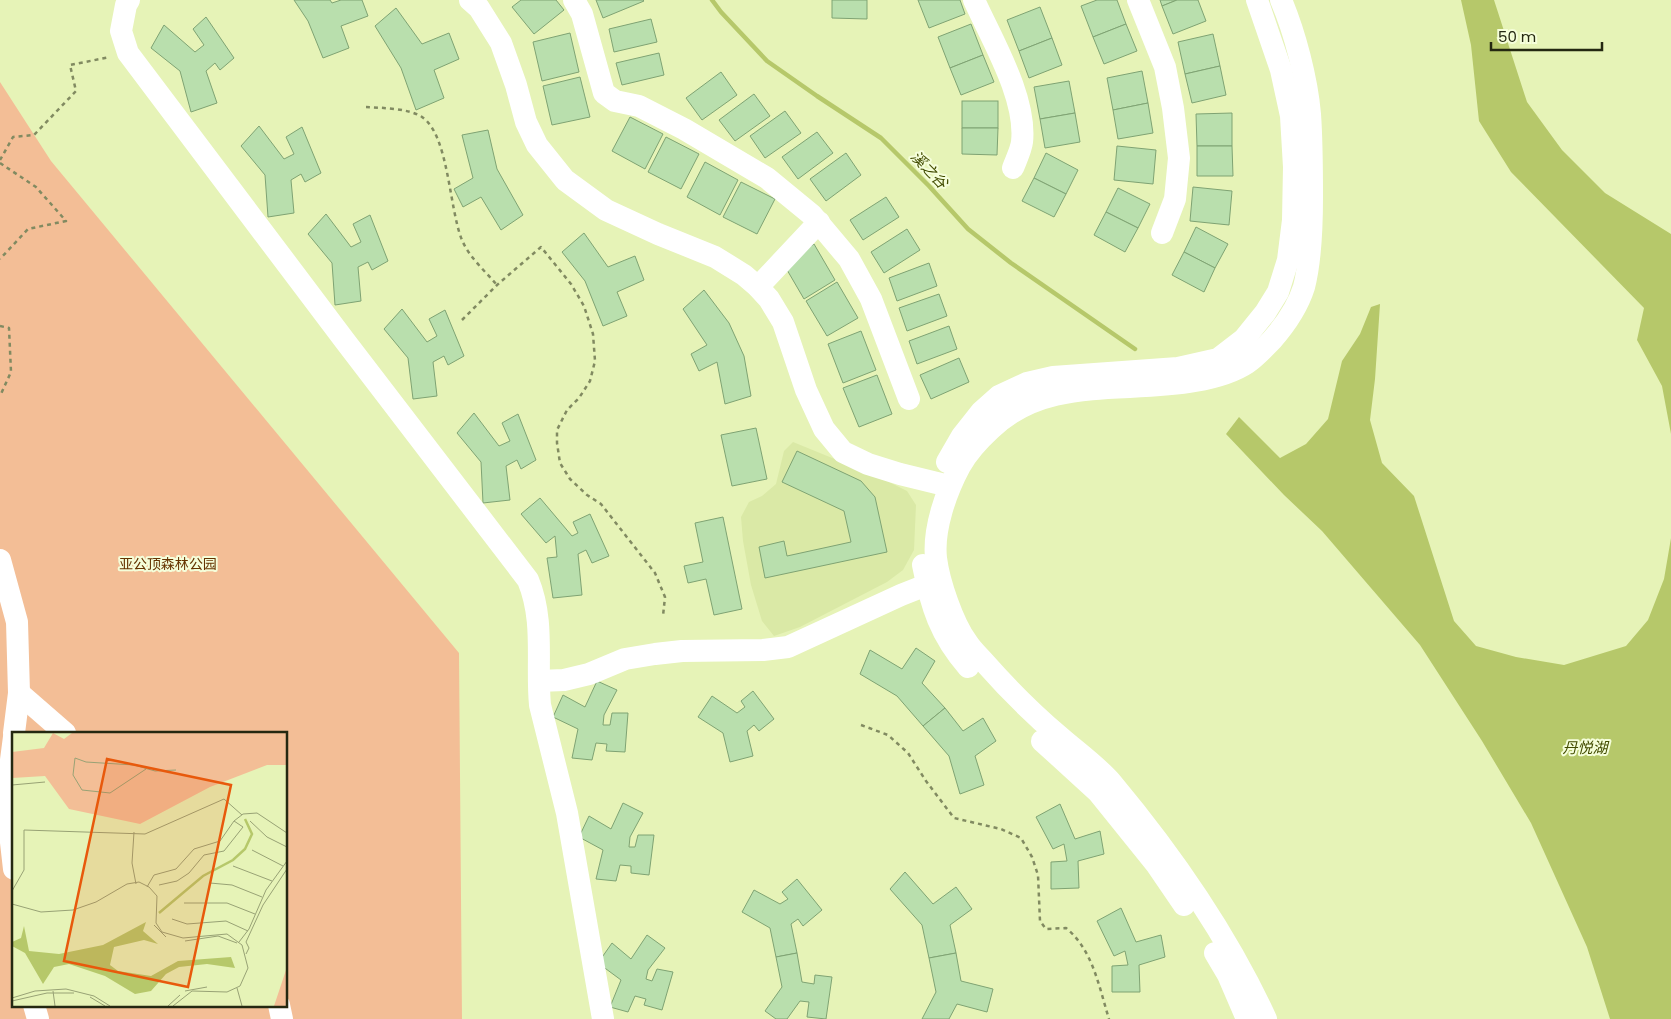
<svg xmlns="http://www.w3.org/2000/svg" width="1671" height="1019" font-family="Poppins,'Noto Sans SC',sans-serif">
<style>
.built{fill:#dae9a6}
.green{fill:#f3be96;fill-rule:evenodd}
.water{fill:#b6c86a}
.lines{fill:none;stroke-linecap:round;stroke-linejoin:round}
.stream{stroke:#b6c86a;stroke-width:4.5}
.building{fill:#b9dfad;stroke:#7fa373}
.path{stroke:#818a61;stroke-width:2.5;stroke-dasharray:4 4;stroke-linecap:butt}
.minor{stroke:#fff;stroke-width:22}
.labels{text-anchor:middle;stroke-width:4;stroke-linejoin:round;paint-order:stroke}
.park-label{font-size:14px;fill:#653300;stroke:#f5feda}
.water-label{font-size:15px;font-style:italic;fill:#424c01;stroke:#f5feda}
.inset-river{fill:none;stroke:#b6c86a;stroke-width:2.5}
.inset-road{fill:none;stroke:#98a275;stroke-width:1}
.view{fill:#e8590c;fill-opacity:0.15;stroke:#e8590c;stroke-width:2.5}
.inset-edge{fill:none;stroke:#242811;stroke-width:2.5}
</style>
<rect width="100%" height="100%" fill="#e6f3b7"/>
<!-- built -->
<polygon class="built" points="793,442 881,478 907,491 916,505 914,550 903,570 887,582 800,627 774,636 762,621 751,585 743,541 741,517 749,502 762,496 776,484 784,451"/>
<!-- green -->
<path class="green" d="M0,82L51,161L459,653L462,1019H0ZM14,733H286V1005H14Z"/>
<!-- water -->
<g class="water">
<polygon points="1461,0 1494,0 1527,102 1562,150 1605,193 1671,234 1671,434 1662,386 1637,340 1644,308 1511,172 1479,121 1471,45"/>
<polygon points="1380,304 1375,379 1370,420 1382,463 1414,496 1454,621 1476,646 1516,657 1564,665 1626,646 1648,620 1664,579 1671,538 1671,1019 1610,1019 1587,947 1531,823 1482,741 1420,645 1322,531 1284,495 1226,434 1239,417 1280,458 1306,444 1328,419 1342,361 1360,334 1371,307"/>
</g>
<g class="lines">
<!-- stream -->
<polyline class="stream" points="712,0 721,12 767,61 817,96 881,138 929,186 968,229 1011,263 1135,349"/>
</g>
<!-- building -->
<g class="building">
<polygon points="294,0 330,0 332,3 341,0 362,0 368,16 341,26 349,48 323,58 308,21"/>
<polygon points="521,0 556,0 564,10 534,34 512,7"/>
<polygon points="596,0 643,0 644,1 603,18"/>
<polygon points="832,0 867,0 867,19 832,18"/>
<polygon points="918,0 960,0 965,14 929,28"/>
<polygon points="1097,0 1117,0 1126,24 1093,37 1081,6"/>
<polygon points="1160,0 1177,0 1162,6"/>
<polygon points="1177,0 1198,0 1206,21 1173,34 1162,6"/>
<polygon points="1040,7 1052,38 1019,51 1007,20"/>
<polygon points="396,8 422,44 449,33 459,59 434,70 444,98 416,110 401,68 375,26"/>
<polygon points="206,17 234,58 220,70 215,63 206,71 217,103 191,112 180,71 151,48 164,25 195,52 204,45 193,29"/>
<polygon points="651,19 657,42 614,52 609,29"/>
<polygon points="971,24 983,55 950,68 938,37"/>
<polygon points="1126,24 1137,51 1104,64 1093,37"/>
<polygon points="570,33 579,72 542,81 533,42"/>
<polygon points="1213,34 1220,66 1185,74 1178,42"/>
<polygon points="1052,38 1062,65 1029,78 1019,51"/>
<polygon points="659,53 664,75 622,85 616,63"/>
<polygon points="983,55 994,82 961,95 950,68"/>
<polygon points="1220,66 1226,95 1192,103 1185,74"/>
<polygon points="1142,71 1148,103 1113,110 1107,78"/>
<polygon points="721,72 737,95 702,120 686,98"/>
<polygon points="580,77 590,117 552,125 543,86"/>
<polygon points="1069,81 1075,113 1040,119 1034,87"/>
<polygon points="754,94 770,116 735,141 719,120"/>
<rect x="962" y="101" width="36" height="27"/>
<polygon points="1148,103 1153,133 1118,139 1113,110"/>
<polygon points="785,111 801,133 765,158 750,136"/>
<polygon points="1075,113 1080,142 1045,148 1040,119"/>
<polygon points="1232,113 1232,146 1197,146 1196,114"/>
<polygon points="630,117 663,134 645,169 612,151"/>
<polygon points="259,126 284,159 294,154 286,137 302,127 321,173 305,182 301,174 291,180 294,213 268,217 265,175 241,146"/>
<polygon points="962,128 998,128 997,155 962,154"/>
<polygon points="488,130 497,169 523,215 501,230 481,197 463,207 454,189 473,178 462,135"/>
<polygon points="817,132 833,153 798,179 782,157"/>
<polygon points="666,137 699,154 681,189 648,172"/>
<polygon points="1117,146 1156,150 1153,184 1114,180"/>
<polygon points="1197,146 1232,146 1233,176 1197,176"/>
<polygon points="846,153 861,175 826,201 810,179"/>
<polygon points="1046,153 1078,170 1066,194 1034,178"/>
<polygon points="705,162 738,180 720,215 687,197"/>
<polygon points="1034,178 1066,194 1054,217 1022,201"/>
<polygon points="741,182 775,199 757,234 723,217"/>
<polygon points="1193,187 1232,191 1229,225 1190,221"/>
<polygon points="1118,188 1150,204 1138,228 1106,212"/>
<polygon points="886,197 899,217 863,240 850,220"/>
<polygon points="1106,212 1138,228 1125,252 1094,235"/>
<polygon points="326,214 351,247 361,242 353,224 370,215 388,261 372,270 368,262 358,267 361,301 335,305 332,263 308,234"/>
<polygon points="1196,227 1228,244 1215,268 1184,252"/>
<polygon points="907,229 920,250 884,273 871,252"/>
<polygon points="584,233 608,267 635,256 644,280 617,292 627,316 603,326 585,281 562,252"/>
<polygon points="814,244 835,280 804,299 783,263"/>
<polygon points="1184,252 1215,268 1204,292 1172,275"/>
<polygon points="929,263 937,286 897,301 889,278"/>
<polygon points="837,282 858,318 827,336 806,301"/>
<polygon points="704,290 729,323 744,356 751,396 725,404 717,362 699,371 691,354 707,345 683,309"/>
<polygon points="939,294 947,316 907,331 899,308"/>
<polygon points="402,309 427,342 437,336 429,319 445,310 464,356 448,365 444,356 433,362 437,396 413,399 408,358 384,329"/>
<polygon points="949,326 957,349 917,364 909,341"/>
<polygon points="861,331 876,370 843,383 828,344"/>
<polygon points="959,358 969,382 931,399 920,375"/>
<polygon points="877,375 892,414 859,427 843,388"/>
<polygon points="474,413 499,446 510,441 502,423 518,414 536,460 521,469 517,460 506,466 510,500 483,503 481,462 457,433"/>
<polygon points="756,428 767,479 732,486 721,435"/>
<polygon points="797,451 861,481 875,497 887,552 765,578 759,547 784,541 787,556 851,542 844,511 782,482"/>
<polygon points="540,498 572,536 578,533 573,522 590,514 609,556 592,563 586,550 578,554 582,595 553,598 547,558 557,557 555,536 546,543 521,514"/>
<polygon points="723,517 742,609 714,615 706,579 688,583 684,566 703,562 695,523"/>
<polygon points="916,648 935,661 922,683 945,708 923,726 897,696 860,674 870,650 902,669"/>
<polygon points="597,681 617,690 604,715 603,725 610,725 612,713 628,713 625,752 606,751 607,744 596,743 592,760 572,758 578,729 553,717 563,695 585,707"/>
<polygon points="753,691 774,719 759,731 754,725 747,731 753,756 730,762 723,733 698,717 712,696 737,713 745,707 741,701"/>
<polygon points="945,708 963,731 983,718 996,741 975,756 984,785 960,794 949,756 923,726"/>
<polygon points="623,803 643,813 630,837 629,847 635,847 638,835 654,835 649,875 631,873 631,866 620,865 616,881 596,879 603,850 579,837 589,816 611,829"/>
<polygon points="1060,804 1075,839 1100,831 1104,854 1078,861 1079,888 1051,889 1051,862 1067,861 1064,844 1053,849 1036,817"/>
<polygon points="905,872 933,904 956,887 972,909 950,925 956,953 929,958 922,925 890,889"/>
<polygon points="797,879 822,910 803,926 798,919 791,924 797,953 776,957 770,928 742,912 754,890 780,904 788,899 782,892"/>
<polygon points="1121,908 1136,942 1161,935 1165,957 1139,965 1140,992 1112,992 1112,966 1128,965 1125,951 1114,956 1097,921"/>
<polygon points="647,935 665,948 648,970 646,979 652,981 657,969 673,972 662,1010 644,1005 646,999 635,996 628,1012 610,1007 621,980 598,963 612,943 631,959"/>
<polygon points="797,953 802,982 814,984 815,975 832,977 826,1019 807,1017 809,1002 800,1001 787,1019 776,1019 765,1011 782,987 776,957"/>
<polygon points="956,953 961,981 993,989 987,1012 957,1004 949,1019 922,1019 936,992 929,958"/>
</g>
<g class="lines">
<!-- path -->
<g class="path">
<path d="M366,107C382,108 408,108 422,117C449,135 449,209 462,240C469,257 485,271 497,285"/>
<polyline points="0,160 13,137 34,135 76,91 70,65 110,57"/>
<polyline points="0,163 36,187 66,221 28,229 0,259"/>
<polyline points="462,320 497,285 541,247 571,284 584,306 593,334 595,361 590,381 579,398 567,410 557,430 557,443 560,463 570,479 587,495 601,504 655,573 665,597 663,616"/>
<polyline points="0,326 9,328 11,372 0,396"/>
<path d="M861,725L888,735L908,753L926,781L954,818L1001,829L1021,838L1032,857L1038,875L1040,921L1046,929L1066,928C1093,950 1099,987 1109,1019"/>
</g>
<!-- minor -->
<g class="minor">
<path d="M129,0L126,5L121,31L128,53L345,341L528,580C545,621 536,663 540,705L567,813L603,1019"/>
<polyline points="470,0 479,8 501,43 516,85 526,122 537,145 565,180 606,210 658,234 715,257 744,275 758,287 769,299 783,322 806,390 824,429 843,452 868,464 900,474 949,486"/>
<polyline points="574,0 582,14 604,93 615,101 639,106 684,129 767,178 812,215 849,259 871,299 909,399"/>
<path d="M974,0C992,40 1027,98 1022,142C1021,150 1016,160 1013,168"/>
<polyline points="1138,0 1165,67 1173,108 1179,158 1175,199 1162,233"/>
<polyline points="758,287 819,222"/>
<polyline points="947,462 962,436 981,412 999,396 1027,383 1053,377 1178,368 1218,359 1244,339 1265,313 1278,292 1288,260 1293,220 1294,167 1291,116 1281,70 1257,0"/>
<polyline points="0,560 17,622 19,693 14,733"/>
<path d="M923,565C931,606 940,635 968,667"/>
<polyline points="539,681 564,680 589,674 625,659 655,654 682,651 763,650 788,647 901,595 939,580"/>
<polyline points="19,693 65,733"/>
<polyline points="14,737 6,798 14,869"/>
<polyline points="1042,741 1098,792 1156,864 1184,905"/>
<polyline points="1215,953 1228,975 1247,1019"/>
<polyline points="34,1005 38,1019"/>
<polyline points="279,1005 282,1019"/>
<path d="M1266,1019C1226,932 1172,855 1111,782C1096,765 1076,751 1059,736C1033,714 1008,689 985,663C979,656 972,650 967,642C953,623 939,582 936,558C933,529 946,492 960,466C968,452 979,440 991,429C1046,375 1125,394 1195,381C1212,378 1232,373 1247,363C1256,357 1264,348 1272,340C1286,324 1298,306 1304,287C1311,260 1312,225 1312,197C1312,169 1312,142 1310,114C1307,79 1295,33 1281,0"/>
</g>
</g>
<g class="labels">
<!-- park labels -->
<g class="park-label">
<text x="168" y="569">亚公顶森林公园</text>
</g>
<!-- water labels -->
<g class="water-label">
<text transform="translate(929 170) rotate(46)" y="5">溪之谷</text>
<text x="1585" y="753">丹悦湖</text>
</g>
</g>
<!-- overview -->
<g transform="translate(12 732)">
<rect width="275" height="275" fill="#e6f3b7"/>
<path d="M41,1L52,7L60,1H275V33H255L198,55L128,92L57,77L33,44L0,46V20L32,16ZM275,238V274H262L274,238Z" fill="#f3be96"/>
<path d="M134,190L131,199L146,212L132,208L102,215L98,233L106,239L139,244L166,229L219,225L223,236L195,232L167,235L154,242L139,259L123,262L93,244L57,232L42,235L31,252L13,221L0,214V210L9,206L12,194L17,219L47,222L91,213Z" fill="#b6c86a"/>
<path class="inset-river" d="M147,181L191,144L221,128L233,117L240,102L233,87"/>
<path class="inset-road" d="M134,37L98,61L70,58L61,43L63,26L74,30L122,33L143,39L164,38M0,53L33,50M238,89L255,105L275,115M122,100L120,131L124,152M240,118L271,134M221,134L260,149M198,151L220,153L250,165M147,153L165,149L177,141L192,123L212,119L231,95L222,89M135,155L142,143L164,137L182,117L208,109L222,89L231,82L245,81L275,101M0,159L12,138V98L133,102L212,67L230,83M172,171H215L243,182M0,172L29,180L61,178L84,170L115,152L127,150L137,155L145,164L144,191L150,200L171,206L215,202L230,213L236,236L228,254L215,260L180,259L161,274M160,187L175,192L214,189L236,199M142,193L154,205M173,209L206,204L225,211M227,210L237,197L254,158L275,129M234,222L237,216L234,210L251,173L275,137M225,256L230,274M41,259L43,274M173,259L195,255M78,265L93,274M0,266L23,259L54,257L82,264L98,274M0,269L35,261H62M156,274L168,263"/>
<path class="view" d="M95,27L219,53L176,255L52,229Z"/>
<rect width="275" height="275" class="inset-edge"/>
</g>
<!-- scale -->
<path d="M1491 42v8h111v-8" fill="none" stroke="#242811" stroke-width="2.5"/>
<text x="1498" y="42" font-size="15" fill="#242811" stroke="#f5feda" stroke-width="4" paint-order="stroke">50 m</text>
</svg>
